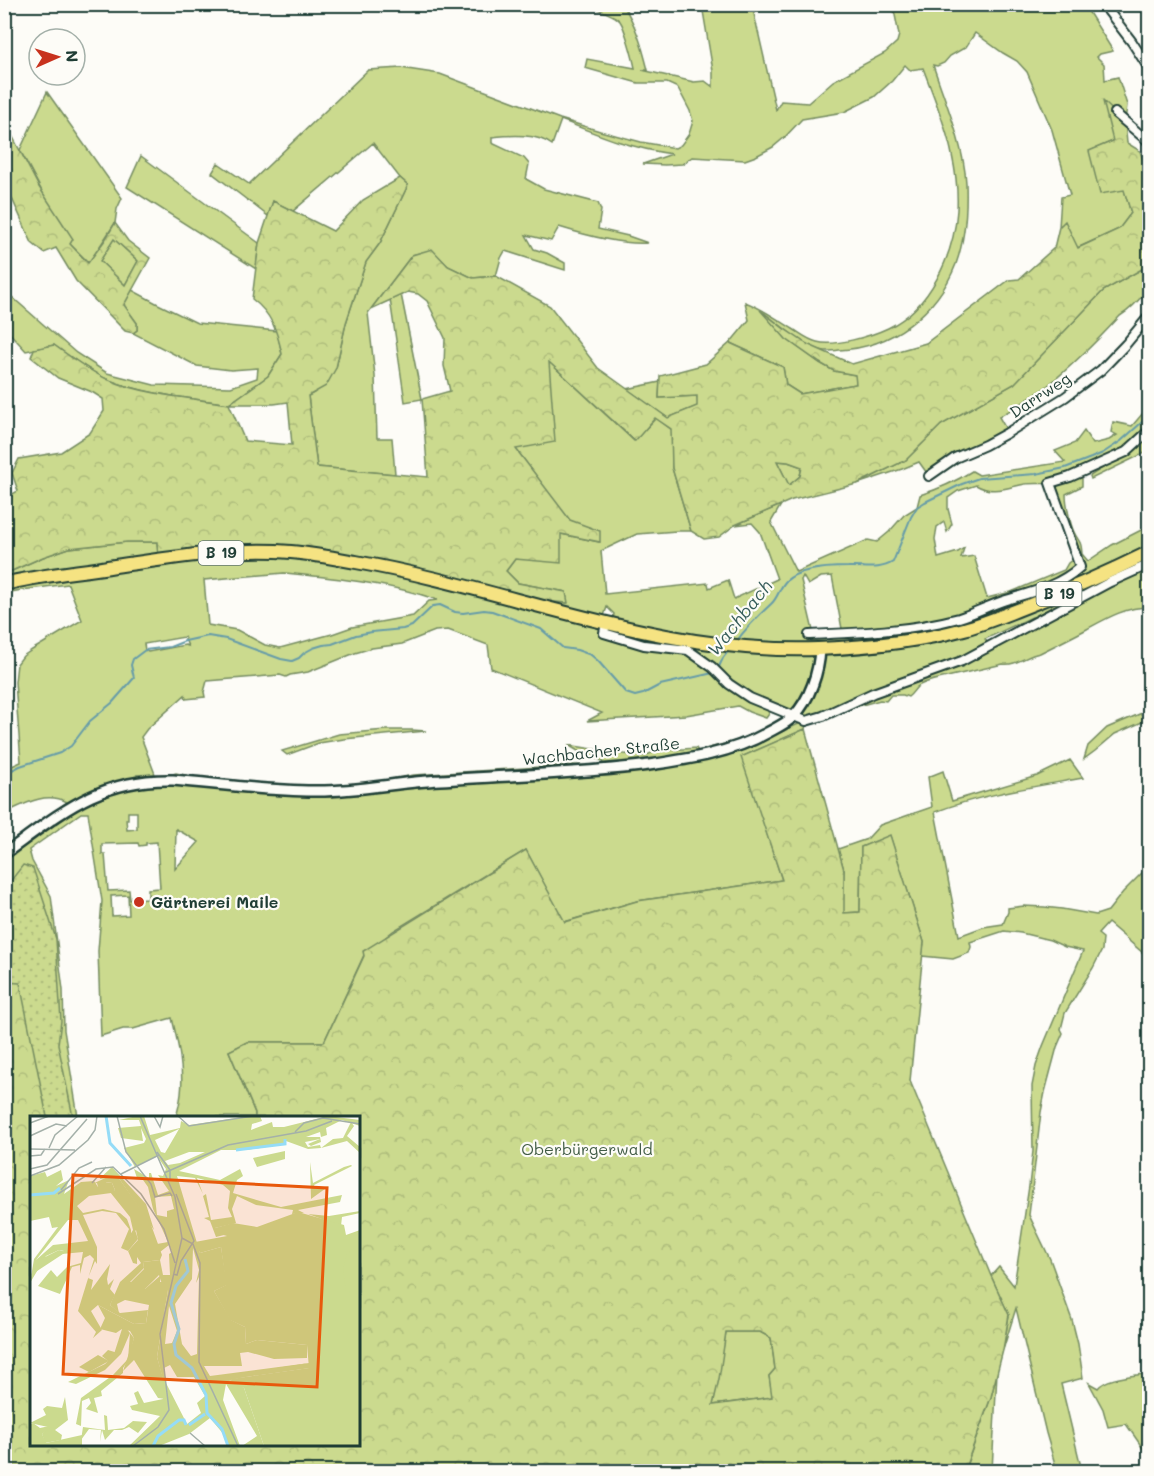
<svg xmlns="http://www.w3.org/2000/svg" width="1154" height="1476" font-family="Mali,sans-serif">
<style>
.green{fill:#cbda8e;stroke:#758c61;stroke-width:1.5;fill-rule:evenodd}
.forest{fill:url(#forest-crowns);stroke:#758c61;stroke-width:1.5;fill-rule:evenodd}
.park{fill:url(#park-dots);stroke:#758c61;stroke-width:1.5}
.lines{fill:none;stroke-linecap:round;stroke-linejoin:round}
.stream{stroke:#669ca9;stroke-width:2}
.minor-casing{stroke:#1f3d34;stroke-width:12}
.tertiary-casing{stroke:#1f3d34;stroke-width:14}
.primary-casing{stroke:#1f3d34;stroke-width:16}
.minor{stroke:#fdfcf7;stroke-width:8}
.tertiary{stroke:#fdfcf7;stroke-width:9}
.primary{stroke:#f5e382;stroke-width:12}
.poi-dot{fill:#c8321e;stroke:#fdfcf7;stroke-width:2}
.labels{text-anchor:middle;stroke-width:4.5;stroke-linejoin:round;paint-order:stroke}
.shield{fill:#fdfcf7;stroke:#62766e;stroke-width:1.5}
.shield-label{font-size:15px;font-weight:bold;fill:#1f3d34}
.street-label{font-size:16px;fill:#1f3d34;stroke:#fdfcf7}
.poi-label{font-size:16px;font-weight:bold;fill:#1f3d34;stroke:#fdfcf7;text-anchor:start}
.park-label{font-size:16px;fill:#415c46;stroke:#fdfcf7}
.water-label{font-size:18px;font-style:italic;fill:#375d5b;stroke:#fdfcf7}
.inset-river{fill:none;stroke:#95dcf7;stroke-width:3}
.inset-road{fill:none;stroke:#a4b0a9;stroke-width:1.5}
.view{fill:#e8590c;fill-opacity:0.15;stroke:#e8590c;stroke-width:3}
.inset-edge{fill:none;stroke:#1f3d34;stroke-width:3}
</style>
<defs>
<pattern id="forest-crowns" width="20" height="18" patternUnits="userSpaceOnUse" patternTransform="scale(1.5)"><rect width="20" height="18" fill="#cbda8e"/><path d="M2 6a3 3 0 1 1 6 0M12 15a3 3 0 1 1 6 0" fill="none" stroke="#aebc7b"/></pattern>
<pattern id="park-dots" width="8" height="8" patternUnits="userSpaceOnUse" patternTransform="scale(1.5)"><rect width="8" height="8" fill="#cbda8e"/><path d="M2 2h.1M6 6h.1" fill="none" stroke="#aebc7b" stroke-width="1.8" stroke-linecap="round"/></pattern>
</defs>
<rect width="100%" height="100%" fill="#fdfcf7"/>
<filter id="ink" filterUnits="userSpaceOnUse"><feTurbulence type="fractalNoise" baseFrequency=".0167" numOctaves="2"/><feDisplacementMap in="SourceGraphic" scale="12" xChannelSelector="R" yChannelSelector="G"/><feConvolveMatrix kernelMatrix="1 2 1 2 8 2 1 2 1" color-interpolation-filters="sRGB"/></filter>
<g filter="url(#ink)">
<!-- green -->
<g class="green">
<path d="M1082,4L1085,6L1113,51L1100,54L1097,57L1104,64L1105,80L1118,77L1127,105L1125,122L1113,141L1090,151L1124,189L1131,213L1119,229L1077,248L1065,222L1059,227L1061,197L1070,195L1052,130L1027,72L1017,61L1003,53L975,33L966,47L950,56L944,63L937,66L933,65C945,101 964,145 966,183C967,209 965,239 956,264C937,313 891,348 839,350C834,351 829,351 825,351C806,349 779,323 764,313L786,339L820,363L834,371L856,375V384L800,394L786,385L783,367L730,343L749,320L745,302C762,308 778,320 793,329C801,334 808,340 817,342C835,347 871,336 888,328C930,308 954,255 957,210C958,192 956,173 952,155C947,128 933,95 923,68L910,70L905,65L892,81L874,97L844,112L802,119L785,137L773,147L756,156L745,160L692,157L682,164L665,165L643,164L672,154C630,148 599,135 561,120L552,145C537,133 511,135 492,137V143L524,158L529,164L526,179L544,189L598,203L601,210L598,229L628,236L648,243C622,245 585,235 559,227L551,241L526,235L534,249L547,253L565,263V270L505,251L501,258L496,276L473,278L448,266L432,250L412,255L368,313L375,376L377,438H392L395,474L317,467L308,396L314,393L336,368L346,323L366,262L380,243L408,185L400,178L373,143L293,211L273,201L268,216L212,173L218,163L249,184L368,70L401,68L440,74L560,119L600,131L641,142L675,148L681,145L689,134L693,121L690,111L678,88L667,83H638L585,68L587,59L635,68C633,58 625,28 620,21C613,13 594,8 584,5H623C636,25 642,46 648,70H642L694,82L705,81L713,87V71L702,5H752L776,110L781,101L808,103L833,81L885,53L897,42L899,35L893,5Z"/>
<polygon points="47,92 122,198 117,209 115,223 89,263 70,244 20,150"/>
<polygon points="141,156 259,243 256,269 127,187"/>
<polygon points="113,238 138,261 125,285 100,261"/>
<path d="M1149,265V288C1141,298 1132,309 1120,316C1097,341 1073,365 1046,387C1031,398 1015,407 999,417L1006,429L1007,433L929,476L919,462L902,469L857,484L906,460L941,425L1014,384L1103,291Z"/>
<path d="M4,290L76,353L107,373L154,385L231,387L257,378L258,368L231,370L197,366L133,333L137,330V323L124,305L132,290L158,304L197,323L277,331L282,354L268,376L229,404C190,398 147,395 109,380C92,373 69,356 54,345L26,351L5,328Z"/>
<polygon points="401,294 422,399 405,402 390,299"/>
<path d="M548,361L634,441L656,418L672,430V468L691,531H677L637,534L601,551L605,594L708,583L709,588L728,580L734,599L777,579L760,532L752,523L735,525L781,505L771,522L796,572L868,540L877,542L889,532L904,515L917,507L920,495C939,489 955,482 972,471L979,475L1065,462L1055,451L1075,443L1084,431L1093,444L1109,440L1117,435L1111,432L1113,422L1132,426L1149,406V451L1091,479L1090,476L1121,456L1082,472V486L1066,494C1066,503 1070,524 1074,532C1079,543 1081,539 1082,554L1088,561L1112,545L1149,526V607C1126,607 1107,618 1087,629C1072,637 1056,645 1040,653C1027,655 1016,666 1003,664L934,680C928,682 922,683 917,687C914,690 912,694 908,697L903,695H891L886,701L880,700L844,710L835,716L815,723L807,721L805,729L742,757L782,880L637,901L564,922L526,850L393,931L364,955L324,1042H247L229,1051L255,1113V1117H176C178,1110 180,1102 181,1094C184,1068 178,1043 172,1018L133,1029H123L101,1036L98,951L102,901L88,813H81L29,850L32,861L51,896L63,990L64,1030L78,1117H65L5,909L4,847L67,802C46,791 24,804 5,813V769L21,762L15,682L17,664L23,656L32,650L82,620L68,584L22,590L5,593V574L43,557L69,548L127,542H157L158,556L219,546L278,544L322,556L567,603L566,592L518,583L506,571L515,559L561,534L599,542V531L570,521L516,449ZM1050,483L1077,556L1068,563L1064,570L1011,592L987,598L974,556L961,558L964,548L958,552L938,558L935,539L937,527L944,522L947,532L952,524L948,509V498L958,491L976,485C992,495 1008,487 1025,484C1033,483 1042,484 1050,483ZM284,573C335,578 389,583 438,600L429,601L413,616L352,627L332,634L280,648L265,645L237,630L208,625L204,580ZM803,576L808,585L821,577L832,576L843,634L814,635L801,580ZM607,607L614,614L611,629L604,633L600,627L601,617L604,616ZM1032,617L1034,622L990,646L985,639ZM448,630L488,645L491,668L602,713L587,721L686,715L738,706L749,712L766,718L769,714L766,706L789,715L757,734L732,742L698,751L696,748L657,751L644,756L624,754L568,745C579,752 590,758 603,761L601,766L572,765L414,775L353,786L316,787L295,786L194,777L176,773L173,774L177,780L141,781L137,775L155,774L141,737L147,729L185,695L186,699L205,697L204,692L207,681L280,675L286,677L290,675L308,672L355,653L372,648L402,644L435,631ZM184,637L188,646L185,645L148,652L145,650L144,644ZM793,717L805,721L733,754H718ZM128,812H137V829L127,830L126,819H128ZM176,829L199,842L175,869ZM157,842L160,888L148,889V899L130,900L129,890L108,891L105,854H102V844L138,843L139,846L146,845V843ZM128,895L129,915L112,916L111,896Z"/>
<polygon points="660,382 659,398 697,396 698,406 668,418 627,389"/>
<polygon points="777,461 788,462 802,467 800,476 789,486"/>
<polygon points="1149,710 1149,719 1115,734 1095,751 1084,759 1088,746 1107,728"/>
<polygon points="386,730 412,730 426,731 344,739 319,743 287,755 282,751 339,734"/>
<path d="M1070,760L1083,778C1033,787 982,794 935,812L959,936L983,927L1003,924L1008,912V908L1024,906L1044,907L1062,909L1096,915L1108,911L1123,892L1143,872L1145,861L1147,823L1149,818V958L1108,923L1098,934L1103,938L1102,950L1093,968L1065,1013L1061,1029L1063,1033L1057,1047L1045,1092L1041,1112L1029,1215L1050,1259L1072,1320L1078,1344L1083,1378L1061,1384L1082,1471H1057L1046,1433L1016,1308L1003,1350L1009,1315L991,1276L999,1267L1014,1286L1029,1186L1033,1151L1032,1086L1036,1066L1043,1046L1083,951L1065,947L1050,940L1021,933L1004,931L970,942L971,947L969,953L953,959L922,956L924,942L890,836L861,847L860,912L843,913L844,870L838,849L867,839L880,825L932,807L928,777L943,771L952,801L1037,776Z"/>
<polygon points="726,1332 760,1332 771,1338 775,1369 769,1376 773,1397 713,1405"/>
<polygon points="997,1372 992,1471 964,1472 991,1397"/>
<path d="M1149,1373V1406L1146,1408L1149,1418V1457L1126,1424L1108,1427L1103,1409L1089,1383L1098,1388C1106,1377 1135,1376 1149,1373Z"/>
</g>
<!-- forest -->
<g class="forest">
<path d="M1103,101L1125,122L1127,143L1140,151L1149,178V265L1103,291L1014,384L941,425L906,460L857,484L792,500L735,525L719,537L704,539L691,531L672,468L671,429L655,418L635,441L549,362L555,442L516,449L570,520L600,531V542L561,534V563L515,559L506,571L518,583L566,592L568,603L515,599L322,556L278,544L219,546L158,556L157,542H127L69,548L43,557L5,574L4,499L18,491L12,473L19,459L61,452L90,433L104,411L103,399L92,392L58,378L31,357L34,349L54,345C69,356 92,373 109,380C146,395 189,398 229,404L268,376L282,354C277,331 272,314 252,299L259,243L273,201L333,231L363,200L400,178L408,185L380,243L366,262L346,323L336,368L326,386L308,396L317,467L428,477L422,399L450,391L444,366L445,338L427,301L418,294L408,292L371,309L412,255L432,249L448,266L473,278L496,276L550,306L598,368L668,418L697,406V396L659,398L660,376L706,364L730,343L783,367L786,385L800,394L856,384L855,375L834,371L820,363L786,339L760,310L783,328L807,344L852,364L926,343L1009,280L1019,279L1054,248L1059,227L1065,221L1078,248L1119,229L1131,213L1124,190L1100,194L1089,151L1113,141ZM288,402L292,445L245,441L229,404H274ZM777,461L788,462L802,467L800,476L789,485Z"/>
<path d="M4,120L39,187L73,239L70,244L88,263L105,240L115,223L128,241L150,258L124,305L137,323V330L133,333L125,331L76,281L56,248L44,253L32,243L5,183ZM114,239L138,261L125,285L100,261Z"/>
<path d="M805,729L844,870V913L860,912L861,847L890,835L924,942L910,1081L991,1276L1009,1315L1003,1350L991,1397L964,1471L5,1472V985L21,978L48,1117L32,1118V1444H358V1118L255,1117V1113L229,1051L247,1042H324L364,956L363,951L526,850L565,922L637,901L782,880L741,757ZM726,1332H760L771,1338L775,1369L769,1376L772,1397L713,1405L719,1379Z"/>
</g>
<!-- park -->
<polygon class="park" points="23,865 33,868 56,939 61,1021 58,1044 73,1117 47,1117 20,983 5,982 5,888"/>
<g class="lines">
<!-- stream -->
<g class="stream">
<path d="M736,642C746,628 758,616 771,604C778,598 779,588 786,581C799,568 830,567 848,567C864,566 879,571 893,562L911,517L917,507L925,502L962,484L979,478L1036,474L1065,468L1091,458L1103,453L1121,441L1150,415"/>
<polyline points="718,669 723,658 730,649"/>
<polyline points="4,774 20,766 60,753 71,746 90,721 112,703 134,678 131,665 133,659 145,650 170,647 185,641 208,636 226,639 281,659 292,661 299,658 304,653 313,648 323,645 332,644 356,635 372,632 403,629 412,626 433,606 440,605 455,612 463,613 484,610 492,611 541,629 563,648 577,650 591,655 598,661 626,693 635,696 643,694 660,685 713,673"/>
</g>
<defs>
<g id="minor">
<polyline points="1103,4 1132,42 1150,70"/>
<polyline points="1115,113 1150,143"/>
<polyline points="929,476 955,458 985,445 1007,433 1065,397 1101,370 1126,344 1150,315"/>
<polyline points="606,623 604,633 644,645 688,650 712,667 729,684 750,698 806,721 823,716 873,693 962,661 1110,582 1150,564"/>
<path d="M809,635C859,633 910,631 959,618C975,613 990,605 1006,600C1033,592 1059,586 1080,567L1050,483L1070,477L1126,452L1150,430"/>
</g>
<path id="tertiary" d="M4,854C61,813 99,778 173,780C220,784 267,791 314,791C356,792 398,782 440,780C510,775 580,774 649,765C690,759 731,753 767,733C776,728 787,723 794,716C810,699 819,672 820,649"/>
<path id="primary" d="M4,584C41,575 79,572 115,566C174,558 233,547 291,552C313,554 334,558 356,562C510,589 659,655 818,649C867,647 917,642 964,629C983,624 1002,616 1020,609C1064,592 1107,573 1150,552"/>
</defs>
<!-- minor casing -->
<use href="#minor" class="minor-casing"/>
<!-- tertiary casing -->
<use href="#tertiary" class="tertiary-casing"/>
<!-- primary casing -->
<use href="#primary" class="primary-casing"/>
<!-- minor -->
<use href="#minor" class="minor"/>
<!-- tertiary -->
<use href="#tertiary" class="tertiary"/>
<!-- primary -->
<use href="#primary" class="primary"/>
</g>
</g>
<!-- markers -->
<circle class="poi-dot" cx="139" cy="902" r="6"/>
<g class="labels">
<!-- shield labels -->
<g class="shield">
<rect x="198.5" y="541" width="45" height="24" rx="4.5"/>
<rect x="1036.5" y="582" width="45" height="24" rx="4.5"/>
</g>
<g class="shield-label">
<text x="221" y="558">B 19</text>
<text x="1059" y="599">B 19</text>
</g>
<!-- street labels -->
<g class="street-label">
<text transform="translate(1040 395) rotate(-33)" y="6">Darrweg</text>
<text transform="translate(601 751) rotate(-6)" y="6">Wachbacher Straße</text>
</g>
<!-- poi labels -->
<g class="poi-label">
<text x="151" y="908">Gärtnerei Maile</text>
</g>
<!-- park labels -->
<g class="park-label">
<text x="587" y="1155">Oberbürgerwald</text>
</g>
<!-- water labels -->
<g class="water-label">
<text transform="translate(740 618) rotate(-51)" y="6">Wachbach</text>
</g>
</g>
<!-- overview -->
<g transform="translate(30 1116)">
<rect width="330" height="330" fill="#fdfcf7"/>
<path d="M107,0H114L120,19L150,12L151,5L159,9L220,0H230L232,5L222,8L221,14L242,6L243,11H254L298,0L330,4V10L312,4L296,12L297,19L291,21L290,16L276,21H290L291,26L281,30L278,28L290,23L275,26L278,31L290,29L291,32L278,33L256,25V28L217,34H191L149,55L190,64L210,53L213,60L207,64L203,77L251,91L312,79L310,86L268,94L274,97L262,98L263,94L226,89L207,80L202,93L206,107L185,112L198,118L186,121L180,105L174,102L179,101L173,80L176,78L181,104L202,101L198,92L200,75L193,69L167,62L173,78L165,62L147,60L170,137L191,131L197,169L184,175L201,204L215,211L216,228L227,224L277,229V242L244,243L218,236L210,237L212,250H174L180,260L279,247L191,266L202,264L214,272L234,330H212L227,320L196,268L193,284L210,330H197L195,320L180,302L159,318L129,330H99L130,300L102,294L100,290L108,288L104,277L108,275L114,287L133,283L135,271L127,241L138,174H134L129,159L115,173L100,167L114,153L113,146L130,144L133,159H140L139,138L142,136L139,129L130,136L127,128L138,126L123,93L118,71L111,61L107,62L104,53L119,62V57H121L128,79L139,75L128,59L133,60L136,53L127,40L105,51L94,32L114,27L116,23L111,12L113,25L91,22L88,12L111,10L109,4H89ZM149,13L135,37L131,36L125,24ZM159,36H175L150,47L138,49L135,45ZM141,80L144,93L137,95V101L127,99L125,81ZM163,132L169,154L166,167L169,161L167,238L161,240L152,228L145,188L162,163ZM139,190L147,215L142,227L135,228ZM140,249L147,261H164L175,280L167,287L171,297L157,308L136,267L134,252ZM255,35V43L227,51L223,42ZM280,46L283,67L314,51L321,49L322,50L284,69L286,73L299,70L281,83ZM82,51L116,88L124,114L88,61L69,63ZM31,54L33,64L26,70L39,64L34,78L51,66L64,65L68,71L75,66L82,67L85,74L81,77L59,80L47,90L53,97L73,93L90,97L97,103L101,114V119L96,126L105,114L108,123L98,135L91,132L99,113L86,97L72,95L53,99L67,131V148L65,145L58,162L63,164L61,174L80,148L77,163L78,169L84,163L80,173L85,179L80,189L90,197L118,194L116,207L104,208L68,189L61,195L72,214L63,222L66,216L48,195L64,143L60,139L54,142L50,158V149L42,151L30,178L8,170L21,154L27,161L37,151L51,147L53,136L32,138L30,137L34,135L29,134L16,140L0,167L4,143L28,111L22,112L19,101L0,105V60L15,56L17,61ZM38,104H48L58,125L23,129L6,144ZM330,95V97L312,101L311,110L278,98L299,100ZM96,212L104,222L99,243L93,252V257L71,275L72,280L64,282L68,297L56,293L61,287L59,282L52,285L51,310L46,308L51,282L83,259L98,243L100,217L91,238H84L92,213ZM68,239L79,245L59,256L49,251ZM35,281L38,304L25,314L32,319L31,324L15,327L12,318L18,311L0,307L16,299L13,293L17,290L32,292ZM74,299L77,300L78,314L94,312L103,305L117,306L108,317L99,311L92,314H84L75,324L72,314L70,326L71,314L59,313L51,324L53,311L75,314Z" fill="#cbda8e" fill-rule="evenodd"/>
<path d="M321,6L324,10L317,20L330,31V37L317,25L291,32L303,23L313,22ZM82,59L88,61L120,106L132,139L130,144L113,146L114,152L100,166H114L115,173L131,159L130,166H135L134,174H138L127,241L138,279L135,283L128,282L104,244L93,255L104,222L100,215L92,213L86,217L70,213L75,202L68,189L104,208L116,207L119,189L95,184L87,188L89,197L80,189L90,166L111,147L107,141V148L103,147L98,135L108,124L106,114L93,130L103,114L100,101L80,76L85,74L82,67L76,66V70L68,71L67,67L60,69ZM268,96L314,109L316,119L330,114V330H234L214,272L204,269L201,263L279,252L277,229L227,224L216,228L215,211L200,204L184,175L196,169L191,131L170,137L165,126L197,120L186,117L185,112L203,107L227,111ZM29,134L36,136L1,159L11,143ZM78,234L91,238L75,254L46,268L38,266L75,248L78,245L72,240ZM3,307L10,312L24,309L12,318L16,327L52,319V329L0,330V309Z" fill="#cbda8e"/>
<path d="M330,132V179L316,175L313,153L317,137ZM279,247L280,252L202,263L189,271L182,262Z" fill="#cbda8e"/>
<path class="inset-river" d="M76,0L80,27L101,50M206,34L255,28V23M0,79L24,77L30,72M155,143L158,155L146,170L141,187L149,213L144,228L146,239L162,252L176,279L177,297L192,313L198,330M159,309L175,298M123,330L128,320L149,304H154L156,309"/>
<path class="inset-road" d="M87,0L96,36L121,68L125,81L140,77L142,80M124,0L130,11L133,0M148,0L159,10L223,0M0,7L19,0M265,16L274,7L293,2L330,8M0,20L26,8L37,10M19,32L25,19L48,0M0,33L45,34M127,36L140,54V65M0,40L11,39L15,33M0,53L17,49L57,3M134,57L198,29L276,15L302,5M91,58L129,39M0,60L29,49L58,24L65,14L67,0M62,67L76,51M31,74L49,52L62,46M28,78L66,53L83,51L111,78L134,113L145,147M152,122L163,128L170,147L169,246L208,330M143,158L147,159L151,145L164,125L146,78M160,317L175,330M103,330L128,311L139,294L130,218L152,122L145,81L110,0"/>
<path class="view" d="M43,59L297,72L287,271L33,258Z"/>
<rect width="330" height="330" class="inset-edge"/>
</g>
<!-- margin -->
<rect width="1154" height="1476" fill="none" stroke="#fdfcf7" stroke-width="24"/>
<rect x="12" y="12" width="1130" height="1452" fill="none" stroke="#1f3d34" stroke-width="2" filter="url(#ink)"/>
<!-- north arrow -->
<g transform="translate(57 57) rotate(87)"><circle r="28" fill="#fdfcf7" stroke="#a4b0a9" stroke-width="1.5"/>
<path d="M0-4.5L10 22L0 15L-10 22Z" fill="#c8321e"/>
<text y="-9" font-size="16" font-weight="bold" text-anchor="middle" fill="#1f3d34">N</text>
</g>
</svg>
